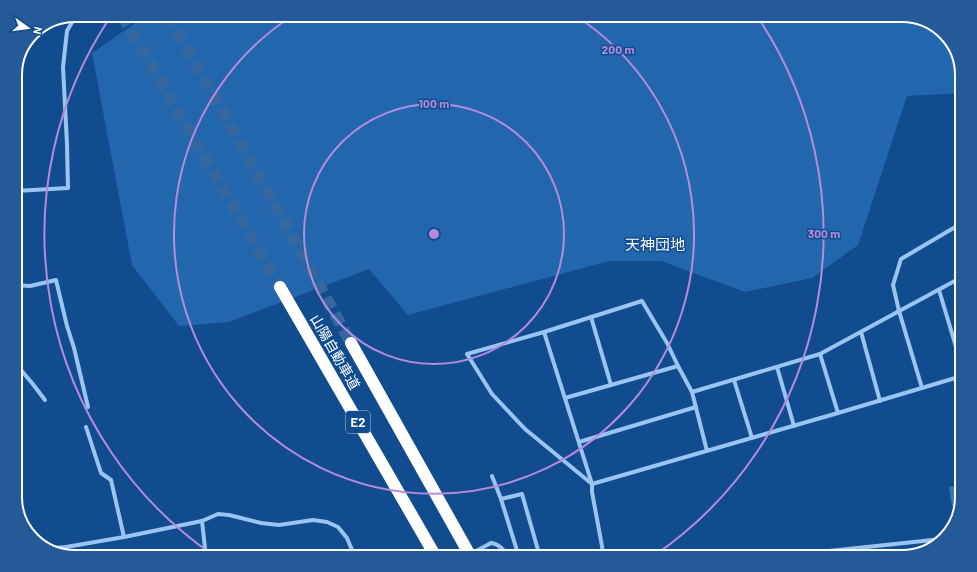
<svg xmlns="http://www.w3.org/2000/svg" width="977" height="572" font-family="Barlow,'Noto Sans JP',sans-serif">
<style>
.green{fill:#2266ae}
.building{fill:#3976b8}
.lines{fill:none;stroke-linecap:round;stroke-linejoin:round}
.motorway-tunnel{stroke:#35679f;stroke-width:12;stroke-dasharray:12 6;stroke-linecap:butt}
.minor{stroke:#9ac5f2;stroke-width:4}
.motorway{stroke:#fff;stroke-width:12}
.minor-bridge{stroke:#9ac5f2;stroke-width:4}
.ring{fill:none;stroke:#b68bdc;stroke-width:2}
.labels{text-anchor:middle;stroke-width:3;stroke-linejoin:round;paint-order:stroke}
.shield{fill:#114c8e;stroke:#b8c9dd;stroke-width:1}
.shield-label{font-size:13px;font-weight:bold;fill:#fff}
.street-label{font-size:14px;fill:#fff;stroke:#114c8e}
.neighbourhood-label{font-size:15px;fill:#fff;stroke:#114c8e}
.rim{fill:none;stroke:#fff;stroke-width:2}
.centre{fill:#b68bdc;stroke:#114c8e;stroke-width:2}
.ring-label{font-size:12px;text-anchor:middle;font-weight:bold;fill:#b68bdc;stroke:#114c8e;stroke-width:3;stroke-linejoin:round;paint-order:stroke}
</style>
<rect width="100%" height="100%" fill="#114c8e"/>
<!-- green -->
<polygon class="green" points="147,15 902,15 932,23 954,45 962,71 962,93 907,96 858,245 812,278 745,292 661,261 609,261 408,315 369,269 229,322 179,326 132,265 92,53"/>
<!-- building -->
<polygon class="building" points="962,485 962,497 960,505 952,506 949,487"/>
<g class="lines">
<!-- motorway-tunnel -->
<g class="motorway-tunnel">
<polyline points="122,15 280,287"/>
<polyline points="168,15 264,185 351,343"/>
</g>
<!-- minor -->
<g class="minor">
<polyline points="15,191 68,188 67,144 63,67 67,31 76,15"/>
<polyline points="15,285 30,286 56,280 67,326 74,348 88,407"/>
<polyline points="939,290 962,367"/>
<polyline points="591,317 611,385"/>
<polyline points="544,332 592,484 592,492 604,557"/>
<polyline points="861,332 880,401"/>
<polyline points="820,354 838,413"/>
<polyline points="15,363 32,383 45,400"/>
<polyline points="777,367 794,426"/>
<polyline points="734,380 752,438"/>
<polyline points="922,388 899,311 893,285 901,259 962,223"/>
<polyline points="692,392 820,354 962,277"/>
<polyline points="565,398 678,366"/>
<polyline points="86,427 101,473 111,480 124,537"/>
<polyline points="579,442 696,407"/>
<polyline points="707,451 692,392 678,366 667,343 642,301 544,332 467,354 492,394 525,429 592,484 838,413 962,376"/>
<polyline points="492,476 501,499 519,557"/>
<polyline points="501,499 522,494 540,557"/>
<polyline points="202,521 206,557"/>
<path d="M491,543C499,544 504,550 509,557"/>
<polyline points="66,547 66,555"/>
<polyline points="45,549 66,547 124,537 202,521 218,514 229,515 261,523 279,525 313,520 327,522 338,527 347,538 355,557"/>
<polyline points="809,557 829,551 942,539"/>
</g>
<!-- motorway -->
<g class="motorway">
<polyline points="280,287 436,557"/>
<polyline points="351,343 471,557"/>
</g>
<!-- minor-bridge -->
<polyline class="minor-bridge" points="465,557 491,543"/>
</g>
<!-- distance rings -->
<g class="ring">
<circle cx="434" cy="234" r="130"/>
<path d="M576 16A260 260 0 1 1 292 16"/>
<path d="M213 555A390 390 0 0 1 111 16M757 16A390 390 0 0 1 655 555"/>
</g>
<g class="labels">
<!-- shield labels -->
<rect class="shield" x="346" y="411" width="24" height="22" rx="3"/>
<g class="shield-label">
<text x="358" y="427">E2</text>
</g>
<!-- street labels -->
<g class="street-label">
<text transform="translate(335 352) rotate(60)" y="5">山陽自動車道</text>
</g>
<!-- neighbourhood labels -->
<g class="neighbourhood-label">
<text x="655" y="250">天神団地</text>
</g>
</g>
<!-- crop -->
<path d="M0 0H977V572H0ZM75 22H902A53 53 0 0 1 955 75V497A53 53 0 0 1 902 550H75A53 53 0 0 1 22 497V75A53 53 0 0 1 75 22Z" fill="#245a97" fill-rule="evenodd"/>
<path class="rim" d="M75 22H902A53 53 0 0 1 955 75V497A53 53 0 0 1 902 550H75A53 53 0 0 1 22 497V75A53 53 0 0 1 75 22Z"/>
<circle cx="434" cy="234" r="6" class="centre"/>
<g class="ring-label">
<text x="618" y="54">200 m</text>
<text x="434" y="108">100 m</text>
<text x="824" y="238">300 m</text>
</g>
<!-- north arrow -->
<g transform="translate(28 28) rotate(104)" stroke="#114c8e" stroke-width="3" paint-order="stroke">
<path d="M0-3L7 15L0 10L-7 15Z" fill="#ffffff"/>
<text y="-6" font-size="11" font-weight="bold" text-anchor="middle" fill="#ffffff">N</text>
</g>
</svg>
